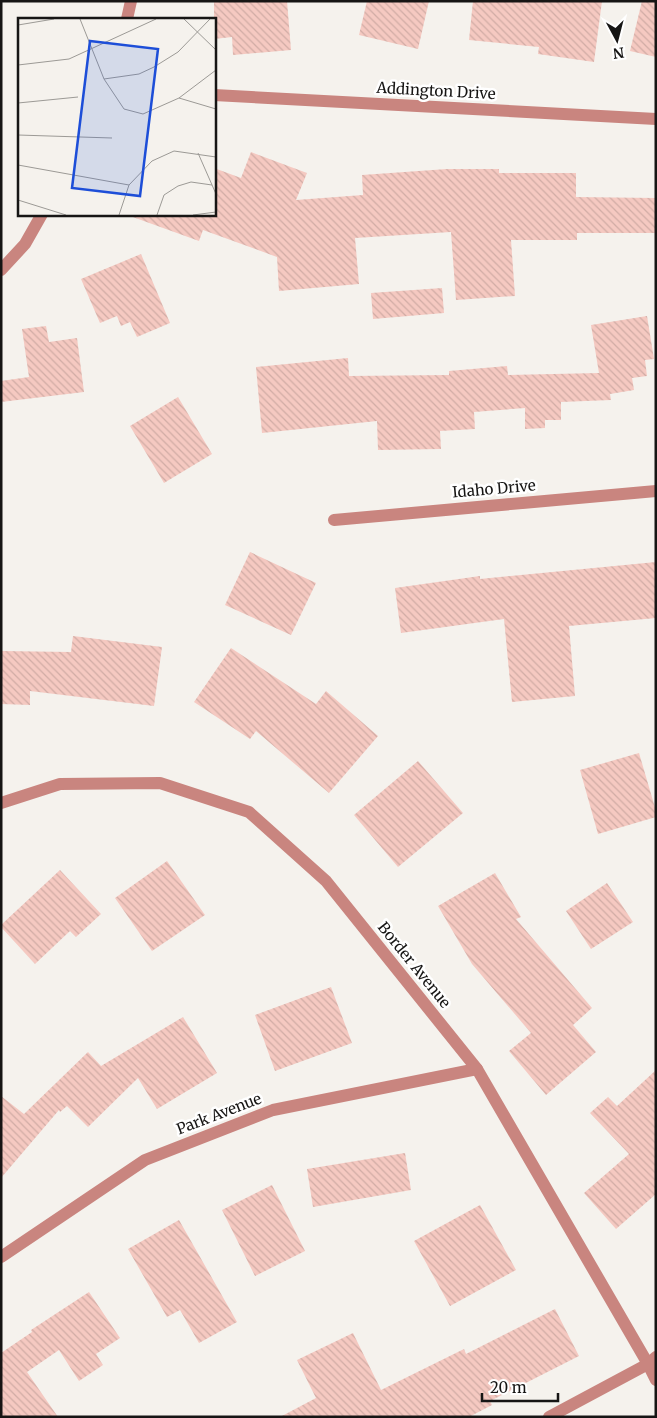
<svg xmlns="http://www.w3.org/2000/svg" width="657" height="1418" font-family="Merriweather,serif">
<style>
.building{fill:url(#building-back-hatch)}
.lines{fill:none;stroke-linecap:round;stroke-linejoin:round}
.street{stroke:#c9857f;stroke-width:12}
.labels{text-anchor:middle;stroke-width:5;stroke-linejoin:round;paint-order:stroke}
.street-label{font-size:15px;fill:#161514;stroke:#fff}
.inset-road{fill:none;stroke:#9c9a96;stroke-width:1}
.view{fill:#1d4ed8;fill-opacity:0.15;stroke:#1d4ed8;stroke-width:2.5}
.inset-edge{fill:none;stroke:#161514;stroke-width:2.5}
</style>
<defs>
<pattern id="building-back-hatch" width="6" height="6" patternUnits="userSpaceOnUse" patternTransform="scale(1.25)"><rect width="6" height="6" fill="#f5c9c1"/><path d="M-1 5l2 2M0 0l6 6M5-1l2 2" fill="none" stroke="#d1aca5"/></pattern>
</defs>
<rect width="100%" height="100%" fill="#f5f2ed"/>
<!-- building -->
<g class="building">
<polygon points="214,1 287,1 291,50 233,55 232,37 214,39"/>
<polygon points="367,1 429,1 418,49 359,35"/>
<polygon points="473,1 602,1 594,62 538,54 539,47 469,40"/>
<polygon points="642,1 656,1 656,57 630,51"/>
<polygon points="251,152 307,173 296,200 363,195 362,175 447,169 499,169 499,173 576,173 576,197 656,198 656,233 577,233 577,240 511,240 515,296 456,300 451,232 355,238 359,284 279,291 277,257 203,230 199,241 130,216 131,214 214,214 214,168 241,178"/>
<polygon points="141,254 170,323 137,337 130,322 121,326 117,316 100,323 81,279"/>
<polygon points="442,288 444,313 373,319 371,293"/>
<polygon points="647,316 654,359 645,360 647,376 632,378 634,390 610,394 611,400 561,402 561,420 545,420 545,428 525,429 525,408 474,412 475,429 440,431 441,449 378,450 377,421 262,433 256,367 348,358 349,376 449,375 449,371 507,366 508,375 599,373 591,325"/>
<polygon points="46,326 49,342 77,338 84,392 1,402 1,381 29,377 22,329"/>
<polygon points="178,397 212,454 164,483 130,426"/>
<polygon points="250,552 316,583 291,635 225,605"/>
<polygon points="656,562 656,618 569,626 575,696 512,702 504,619 401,633 395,588 480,576 480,579"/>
<polygon points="73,636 162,647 154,706 30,691 30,705 1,704 1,651 71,652"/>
<polygon points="231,648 316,704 326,691 378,736 329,793 256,731 250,739 194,702"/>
<polygon points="639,753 656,811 656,817 598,834 580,770"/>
<polygon points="418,761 463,813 398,867 354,815"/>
<polygon points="167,861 205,915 152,951 115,898"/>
<polygon points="60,870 101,914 76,937 70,931 35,964 1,927 1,925"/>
<polygon points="495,873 521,917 516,919 592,1008 573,1025 596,1052 546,1095 509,1051 531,1033 472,964 438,906"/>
<polygon points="607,883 633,922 591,949 566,911"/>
<polygon points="331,987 352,1043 275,1071 255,1015"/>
<polygon points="183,1017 217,1073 157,1109 138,1078 88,1127 67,1106 60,1112 59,1110 1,1178 1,1096 24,1114 88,1052 101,1066"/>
<polygon points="656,1070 656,1194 616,1229 584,1193 629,1154 590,1113 608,1097 617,1106"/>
<polygon points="405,1153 411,1190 313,1207 307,1169"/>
<polygon points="272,1185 305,1251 255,1276 222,1210"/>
<polygon points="480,1205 516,1270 450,1306 414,1241"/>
<polygon points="179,1220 237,1322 199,1343 180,1310 167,1317 128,1249"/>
<polygon points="89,1292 120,1338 96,1354 103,1365 79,1381 59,1350 27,1372 58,1417 1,1417 1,1353 32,1332 31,1330"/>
<polygon points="555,1309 579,1356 490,1401 492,1405 469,1417 280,1417 316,1398 297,1360 353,1333 381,1390 464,1349 466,1354"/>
</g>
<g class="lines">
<!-- street -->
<g class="street">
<polyline points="127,19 131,1"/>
<polyline points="214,95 656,119"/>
<polyline points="1,270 25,244 42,214"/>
<polyline points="334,520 656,491"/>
<polyline points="1,803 60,784 160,783 249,812 326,881 477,1069 648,1364 656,1380"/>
<polyline points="1,1257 145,1160 273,1110 477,1069"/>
<polyline points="549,1417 648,1364 656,1357"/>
</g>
</g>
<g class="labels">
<!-- street labels -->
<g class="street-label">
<text transform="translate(436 91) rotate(3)" y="5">Addington Drive</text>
<text transform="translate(494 489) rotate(-5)" y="5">Idaho Drive</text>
<text transform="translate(414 965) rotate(51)" y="5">Border Avenue</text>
<text transform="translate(219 1114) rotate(-21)" y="5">Park Avenue</text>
</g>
</g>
<!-- overview -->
<g transform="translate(18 18)">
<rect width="198" height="198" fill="#f5f2ed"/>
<path class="inset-road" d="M62,1L86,61L106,91L125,96L161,80L198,91M166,1L198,32M0,7L36,1M0,47L51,41L138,1M86,61L121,56L136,49L160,34L192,1M0,71V102M161,80L198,52M0,85L60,79M0,117L94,120M180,135L198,176M0,147L111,167M0,182L48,197M101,197L111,167L134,143L156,133L198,139M139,197L146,177L160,168L173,164L194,167M175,197L198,194"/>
<path class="view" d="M72,23L140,31L122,178L54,170Z"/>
<rect width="198" height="198" class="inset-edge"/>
</g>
<!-- border -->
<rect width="657" height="1418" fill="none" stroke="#161514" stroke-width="5"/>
<!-- north arrow -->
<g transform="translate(617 40) rotate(173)" stroke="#ffffff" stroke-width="4" paint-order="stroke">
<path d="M0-4L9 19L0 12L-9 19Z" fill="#161514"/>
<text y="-8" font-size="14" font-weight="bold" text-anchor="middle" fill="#161514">N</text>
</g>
<!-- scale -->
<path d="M482 1393v8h76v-8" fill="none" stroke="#161514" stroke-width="2.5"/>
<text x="490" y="1393" font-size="15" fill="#161514" stroke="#ffffff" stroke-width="4" paint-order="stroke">20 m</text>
</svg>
